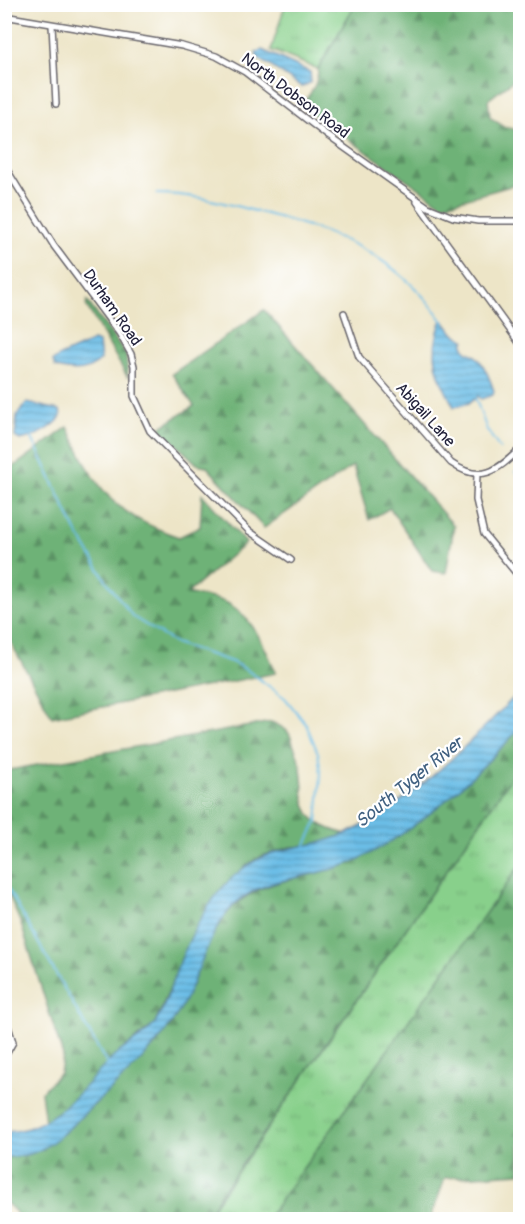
<svg xmlns="http://www.w3.org/2000/svg" width="525" height="1224" font-family="Pangolin,sans-serif">
<style>
.grass{fill:url(#grass-tufts);stroke:#557963;stroke-width:1.5}
.forest{fill:url(#forest-firs);stroke:#486a59;stroke-width:1.5}
.water{fill:url(#water-rules);stroke:#477091;stroke-width:1.5}
.lines{fill:none;stroke-linecap:round;stroke-linejoin:round}
.stream{stroke:#6cbee7;stroke-width:2}
.minor-casing{stroke:#69666c;stroke-width:8}
.minor{stroke:#fff;stroke-width:5}
.labels{text-anchor:middle;stroke-width:4.5;stroke-linejoin:round;paint-order:stroke}
.street-label{font-size:16px;fill:#22223b;stroke:#fff}
.water-label{font-size:18px;font-style:italic;fill:#406080;stroke:#fff}
</style>
<defs>
<pattern id="grass-tufts" width="24" height="20" patternUnits="userSpaceOnUse" patternTransform="scale(1.5)"><rect width="24" height="20" fill="#88d08b"/><path d="M3 7l-1-3M5 7V3M7 7l1-3M15 17l-1-3M17 17v-4M19 17l1-3" fill="none" stroke="#75b279"/></pattern>
<pattern id="forest-firs" width="22" height="20" patternUnits="userSpaceOnUse" patternTransform="scale(1.5)"><rect width="22" height="20" fill="#6eb277"/><path d="M5 1l3.5 6h-7zM16 11l3.5 6h-7z" fill="#5a9063"/></pattern>
<pattern id="water-rules" width="6" height="5" patternUnits="userSpaceOnUse" patternTransform="scale(1.5)"><rect width="6" height="5" fill="#6cbee7"/><path d="M0 2.5h6" fill="none" stroke="#589abc"/></pattern>
</defs>
<rect width="100%" height="100%" fill="#fff"/>
<filter id="ink" filterUnits="userSpaceOnUse"><feTurbulence type="fractalNoise" baseFrequency=".0167" numOctaves="2"/><feDisplacementMap in="SourceGraphic" scale="12" xChannelSelector="R" yChannelSelector="G"/><feConvolveMatrix kernelMatrix="1 2 1 2 8 2 1 2 1" color-interpolation-filters="sRGB"/></filter>
<filter id="wash" filterUnits="userSpaceOnUse"><feTurbulence type="fractalNoise" baseFrequency=".008" numOctaves="4" result="noise"/><feDisplacementMap in="SourceGraphic" scale="24" xChannelSelector="R" yChannelSelector="G"/><feGaussianBlur stdDeviation="1.35" result="paint"/><feColorMatrix in="noise" values="0 0 0 0 0 0 0 0 0 0 0 0 0 0 0 0 0 1.4 0 .05"/><feComposite in="paint" operator="in"/></filter>
<g filter="url(#wash)">
<rect width="100%" height="100%" fill="#ede5c7"/>
<!-- grass -->
<g class="grass">
<polygon points="285,5 355,5 318,69 271,50"/>
<polygon points="520,765 520,865 267,1219 204,1220"/>
</g>
<!-- forest -->
<g class="forest">
<path d="M355,5H520V75L488,100L490,117L503,126L520,131L518,184L443,205L301,106C310,94 318,85 318,69Z"/>
<polygon points="87,301 126,354 128,378 86,305"/>
<polygon points="264,310 454,526 446,573 432,571 390,508 369,520 353,466 264,528 206,466 197,464 159,428 194,406 172,374"/>
<path d="M68,427C97,490 111,513 179,537L200,527L202,494L246,543L188,593C200,597 214,597 225,602C251,614 266,648 276,673L52,717L5,632V492L12,468Z"/>
<path d="M271,722C275,724 283,727 287,731C290,734 292,740 293,744C315,787 283,820 347,834L313,846L290,847L262,856L247,865L225,885L213,900L186,949L155,1024L117,1054L79,1095L45,1122L41,1092L60,1073L63,1056L21,924L5,886L4,771Z"/>
<path d="M520,727V765L204,1219H19L15,1211L5,1202V1157C17,1157 28,1156 39,1150C58,1140 73,1124 88,1110C120,1080 154,1052 177,1014C198,980 204,933 234,906C266,876 314,879 352,862C412,836 477,775 520,727Z"/>
<polygon points="520,865 520,1173 445,1178 431,1217 433,1219 267,1219"/>
</g>
<!-- water -->
<g class="water">
<polygon points="262,50 310,72 311,82 302,87 257,57 256,53"/>
<path d="M444,321L453,333L465,340L463,345L467,352C480,353 490,379 494,391L493,395L481,399L478,396L469,403L454,407C438,376 428,357 441,322Z"/>
<path d="M93,341L99,343L101,360C88,373 72,373 55,367L53,361L60,356Z"/>
<path d="M27,403L60,410L61,417C52,429 35,437 20,440L15,437L17,415Z"/>
<path d="M520,691L519,729C474,778 414,834 353,862C316,879 260,875 231,908C205,938 198,980 178,1013C154,1053 118,1082 85,1113C71,1126 57,1141 40,1150C28,1156 17,1157 5,1157V1132C56,1131 83,1084 117,1054C129,1044 146,1036 155,1023C163,1012 167,998 171,986C183,951 200,913 224,886C270,836 306,856 358,828C421,794 471,741 520,691Z"/>
</g>
<g class="lines">
<!-- stream -->
<g class="stream">
<path d="M156,194C192,194 217,201 251,210C331,230 396,252 444,323"/>
<polyline points="475,397 487,430 500,449"/>
<polyline points="32,438 76,531 107,582 133,617 175,643 232,662 247,670 285,698 306,724 318,753 321,774 317,822 305,846"/>
<polyline points="515,472 520,475"/>
<polyline points="4,882 107,1064"/>
</g>
</g>
</g>
<g filter="url(#ink)">
<g class="lines">
<defs>
<g id="minor">
<polyline points="4,16 182,46 216,56 245,72 328,136 428,207 453,217 478,221 520,221"/>
<polyline points="52,25 56,104"/>
<polyline points="4,165 54,246 119,333 131,354 134,366 134,396 150,431 249,531 291,560"/>
<polyline points="417,202 520,344"/>
<path d="M344,313L359,357L451,463C481,484 497,471 520,449"/>
<polyline points="477,474 476,500 484,534 520,578"/>
<polyline points="4,1014 13,1042 4,1058"/>
</g>
</defs>
<!-- minor casing -->
<use href="#minor" class="minor-casing"/>
<!-- minor -->
<use href="#minor" class="minor"/>
</g>
</g>
<g class="labels">
<!-- street labels -->
<g class="street-label">
<text transform="translate(296 95) rotate(37)" y="6">North Dobson Road</text>
<text transform="translate(113 307) rotate(55)" y="6">Durham Road</text>
<text transform="translate(426 414) rotate(48)" y="6">Abigail Lane</text>
</g>
<!-- water labels -->
<g class="water-label">
<text transform="translate(409 782) rotate(-39)" y="6">South Tyger River</text>
</g>
</g>
<!-- margin -->
<rect width="525" height="1224" fill="none" stroke="#fff" stroke-width="24"/>
</svg>
